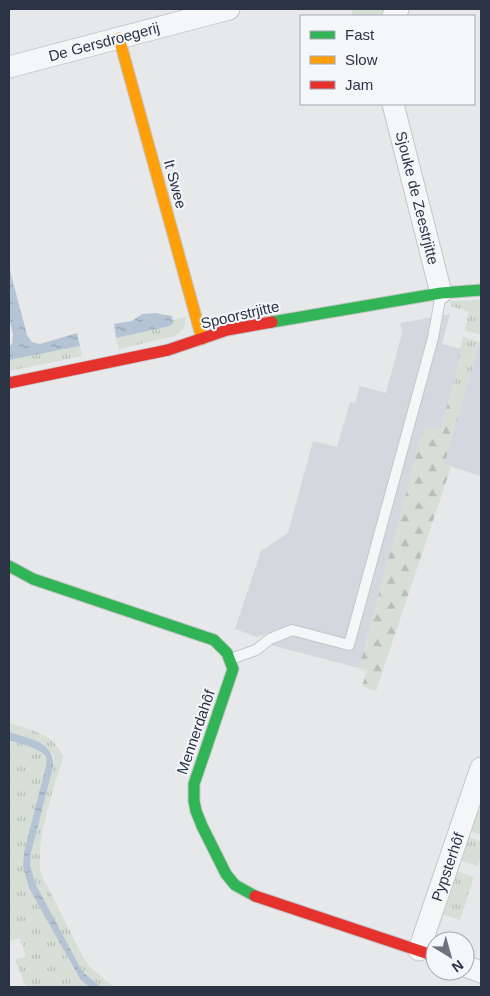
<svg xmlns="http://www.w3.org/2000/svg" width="490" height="996" font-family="Helvetica,sans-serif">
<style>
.built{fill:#d4d7dd}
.grass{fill:url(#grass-tufts)}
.forest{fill:url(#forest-firs)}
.water{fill:url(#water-ripples)}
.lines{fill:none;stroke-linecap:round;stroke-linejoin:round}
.lane-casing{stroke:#c4c6c8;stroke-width:12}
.street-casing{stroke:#c4c6c8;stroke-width:23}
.fast-casing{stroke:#c4c6c8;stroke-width:13}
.slow-casing{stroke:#c4c6c8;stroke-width:13}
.jam-casing{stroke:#c4c6c8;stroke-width:13}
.lane{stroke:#f5f6f7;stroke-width:10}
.street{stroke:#f5f6f7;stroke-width:21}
.fast{stroke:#30b455;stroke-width:11}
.slow{stroke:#ff9f0a;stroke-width:11}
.jam{stroke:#e5322d;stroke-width:11}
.labels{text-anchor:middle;stroke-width:4;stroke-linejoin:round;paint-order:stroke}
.street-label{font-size:15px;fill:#2b3445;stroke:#f4f6f9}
</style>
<defs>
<pattern id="grass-tufts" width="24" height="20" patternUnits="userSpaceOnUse" patternTransform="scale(1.25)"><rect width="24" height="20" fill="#d6ded6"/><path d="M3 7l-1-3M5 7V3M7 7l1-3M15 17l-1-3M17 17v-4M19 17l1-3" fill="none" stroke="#b8bfb9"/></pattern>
<pattern id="forest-firs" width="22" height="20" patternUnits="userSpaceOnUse" patternTransform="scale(1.25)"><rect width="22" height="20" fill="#d6ded6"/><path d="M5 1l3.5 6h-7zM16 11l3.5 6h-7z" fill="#b8bfb9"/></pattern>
<pattern id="water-ripples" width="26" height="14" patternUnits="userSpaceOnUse" patternTransform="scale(1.25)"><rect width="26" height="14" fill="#b4c4d5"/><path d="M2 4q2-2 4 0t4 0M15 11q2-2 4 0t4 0" fill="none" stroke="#93a0af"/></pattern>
</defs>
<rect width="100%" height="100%" fill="#e6e8ea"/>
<!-- built -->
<g class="built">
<polygon points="450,314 442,344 462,349 441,430 424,427 359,668 270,645 269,633 257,637 235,629 261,551 288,533 313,441 337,447 350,402 355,403 360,386 386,393 402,333 400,323"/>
<polygon points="480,342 481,342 481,476 443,464"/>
</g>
<!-- grass -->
<g class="grass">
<polygon points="351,9 386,9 381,16 353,16"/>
<polygon points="481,300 481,335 465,330 469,312 451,306 450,301"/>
<polygon points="186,317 184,328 175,336 119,349 116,338 170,326 173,323 173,320"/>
<polygon points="463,337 480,342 463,400 450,395 461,350 460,349"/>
<polygon points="80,346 82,356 9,371 9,360"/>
<path d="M9,723C30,730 57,734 63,758C53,790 35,841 41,874L84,959L92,969L114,987H101L85,974L80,967L36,885L30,865L31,853L53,767L54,756L41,743L9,732Z"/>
<path d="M9,740C17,743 43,749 46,757C47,759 46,764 46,766L23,866L74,971L80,979L89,987H26L15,960L26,956L20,938L9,941Z"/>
<polygon points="477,810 481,811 481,835 470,831"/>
<polygon points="468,837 481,841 481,856 478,866 460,860"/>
<polygon points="456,871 474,877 460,920 442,914"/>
</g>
<!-- forest -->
<polygon class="forest" points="450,395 463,400 444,464 451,467 376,691 362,686 367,671 359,668 424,426 441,429"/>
<!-- water -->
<g class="water">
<polygon points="9,267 27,335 32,342 40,344 77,333 80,346 9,360 9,346 12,344 13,335 9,317"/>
<polygon points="155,313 172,316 173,323 170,326 116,338 114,324 132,321 142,314"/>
<path d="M9,732C29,739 55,741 53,767L31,853L30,865L36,885L80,967L85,974L101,987H89L80,979L29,888L23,866L24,852L46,766C46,764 47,759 46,757C43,749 17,743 9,740Z"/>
</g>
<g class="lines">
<defs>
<polyline id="lane" points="231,659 256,650 270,639 292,630 349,645 433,338 441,294"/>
<g id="street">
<polyline points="393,16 398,9"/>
<polyline points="9,67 229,9"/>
<polyline points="393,104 441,293"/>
<polyline points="419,950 481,768"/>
<polyline points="465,966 481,972"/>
</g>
<g id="fast">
<polyline points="272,322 441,293 481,290"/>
<polyline points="9,566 33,579 214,640 227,653 233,669 194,784 194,801 196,811 202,826 226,874 235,885 255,896"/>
</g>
<polyline id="slow" points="119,38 202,339"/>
<g id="jam">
<polyline points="9,383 168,350 227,330 272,322"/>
<polyline points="255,896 435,956"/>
</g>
</defs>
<!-- lane casing -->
<use href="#lane" class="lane-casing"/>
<!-- street casing -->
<use href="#street" class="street-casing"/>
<!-- fast casing -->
<use href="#fast" class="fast-casing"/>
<!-- slow casing -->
<use href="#slow" class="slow-casing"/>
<!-- jam casing -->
<use href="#jam" class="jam-casing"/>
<!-- lane -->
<use href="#lane" class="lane"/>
<!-- street -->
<use href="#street" class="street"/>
<!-- fast -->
<use href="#fast" class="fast"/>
<!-- slow -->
<use href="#slow" class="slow"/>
<!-- jam -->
<use href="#jam" class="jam"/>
</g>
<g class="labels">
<!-- street labels -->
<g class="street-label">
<text transform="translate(104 42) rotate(-15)" y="5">De Gersdroegerij</text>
<text transform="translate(175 184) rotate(75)" y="5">It Swee</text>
<text transform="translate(417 198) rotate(76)" y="5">Sjouke de Zeestrjitte</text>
<text transform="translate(240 315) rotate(-13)" y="5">Spoorstrjitte</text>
<text transform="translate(196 732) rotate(-71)" y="5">Mennerdahôf</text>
<text transform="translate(448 867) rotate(-71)" y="5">Pypsterhôf</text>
</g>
</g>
<!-- border -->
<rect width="490" height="996" fill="none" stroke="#2b3445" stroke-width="20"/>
<!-- legend -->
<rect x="300" y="15" width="175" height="90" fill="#f4f6f9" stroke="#a4a8b1"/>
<rect x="310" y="31" width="25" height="8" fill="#30b455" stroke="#a4a8b1"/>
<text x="345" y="40" font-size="15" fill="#2b3445">Fast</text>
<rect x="310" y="56" width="25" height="8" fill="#ff9f0a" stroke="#a4a8b1"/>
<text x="345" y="65" font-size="15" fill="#2b3445">Slow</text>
<rect x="310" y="81" width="25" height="8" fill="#e5322d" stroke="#a4a8b1"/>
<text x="345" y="90" font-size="15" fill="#2b3445">Jam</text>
<!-- north arrow -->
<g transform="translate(450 956) rotate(143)"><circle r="24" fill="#f4f6f9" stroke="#a4a8b1"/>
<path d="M0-4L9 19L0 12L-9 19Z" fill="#6c737f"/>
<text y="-8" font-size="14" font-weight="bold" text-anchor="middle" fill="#2b3445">N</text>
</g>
</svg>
